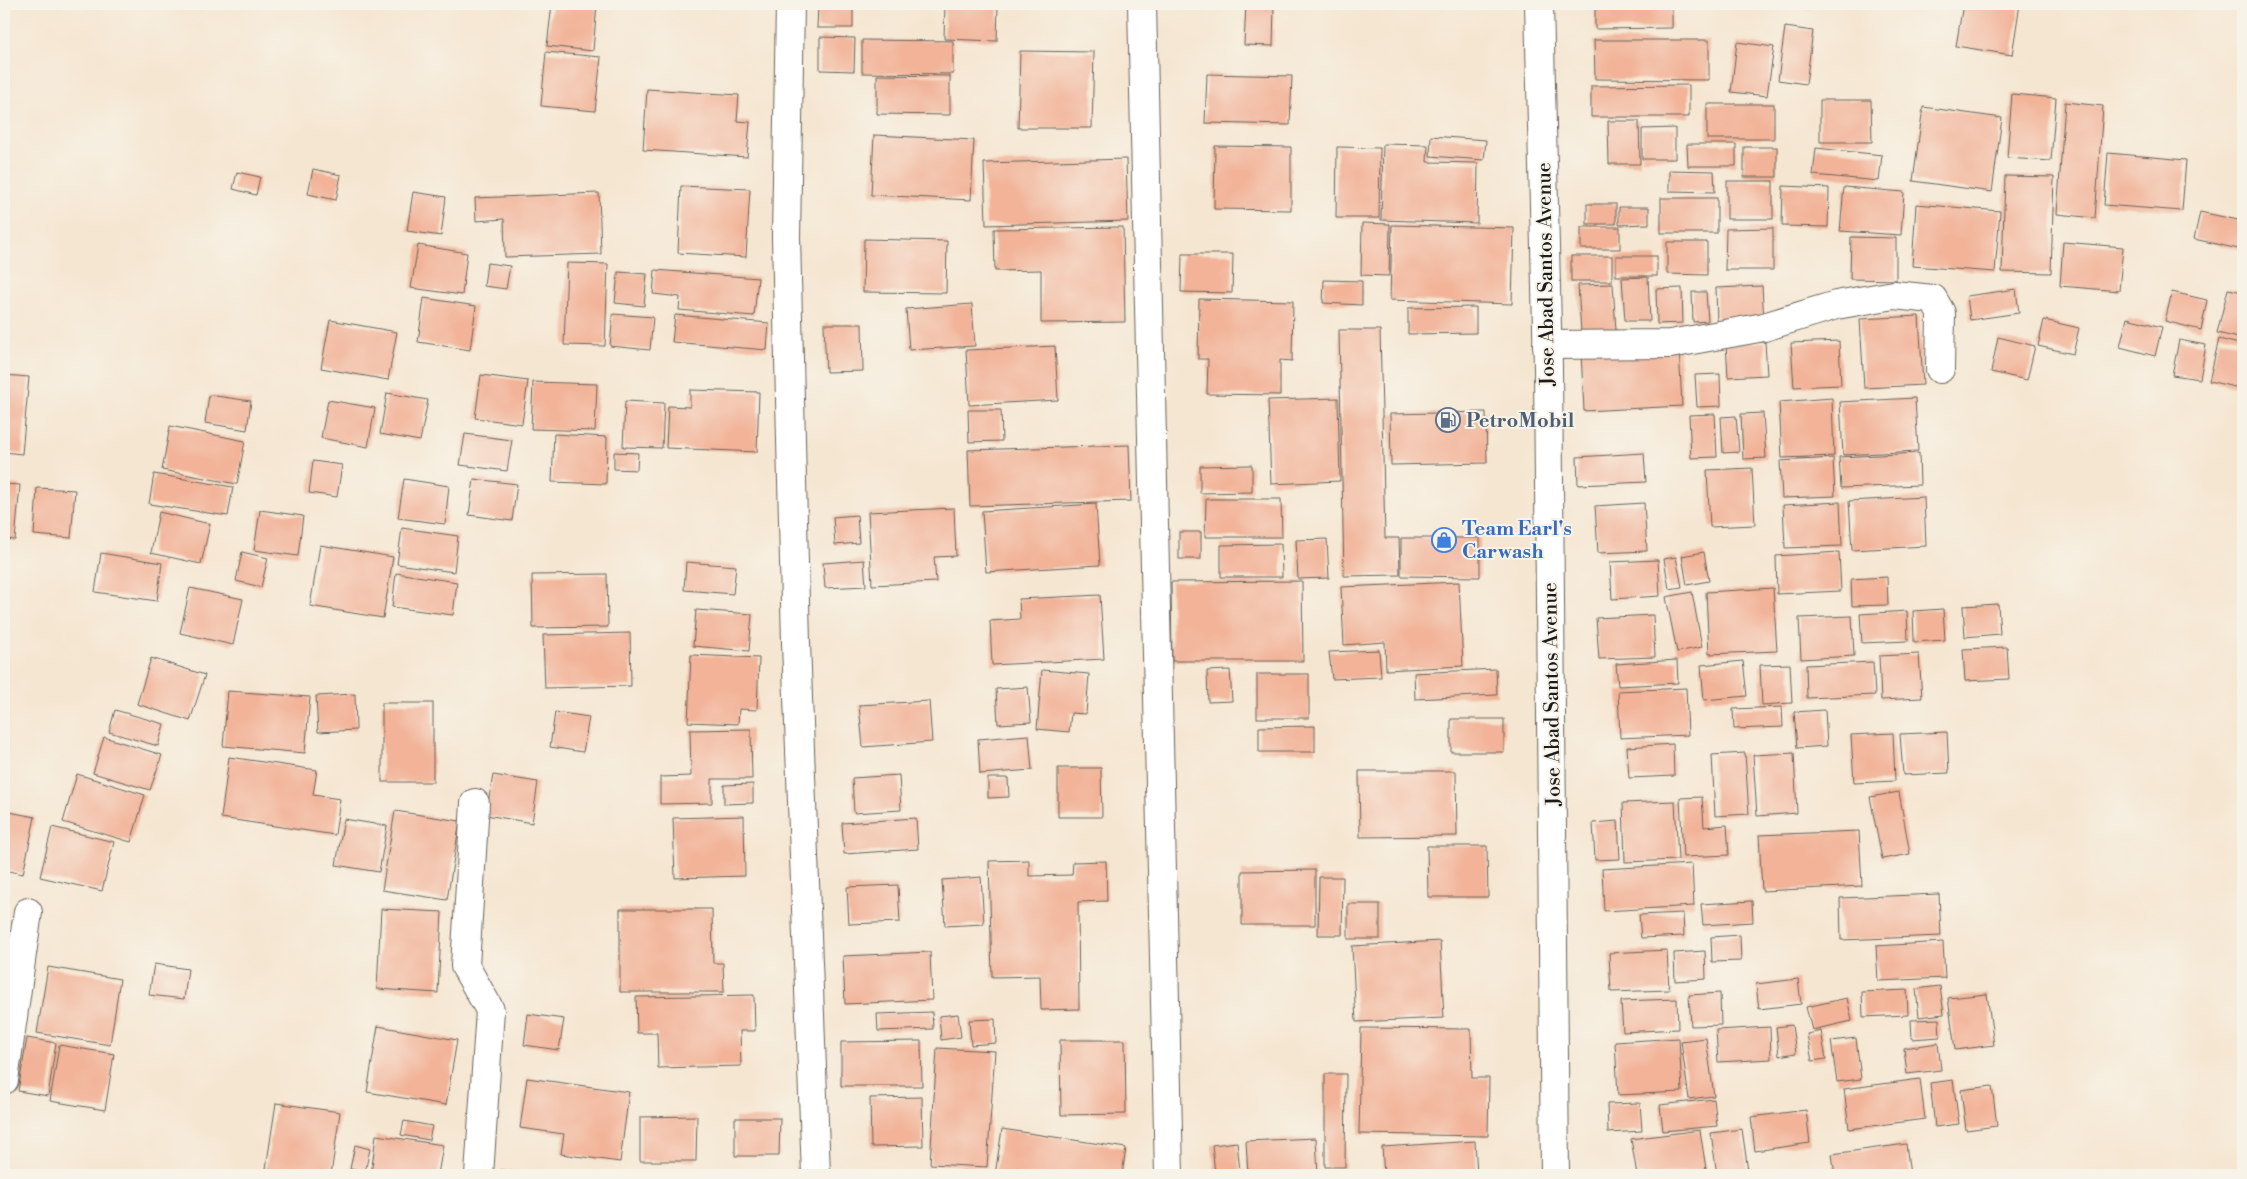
<svg xmlns="http://www.w3.org/2000/svg" width="2247" height="1179" font-family="'Libre Bodoni',serif">
<style>
.building{fill:#f2b398}
.lines{fill:none;stroke-linecap:round;stroke-linejoin:round}
.street-casing{stroke:#68635b;stroke-width:30}
.highway-casing{stroke:#68635b;stroke-width:30}
.street{stroke:#fff;stroke-width:28}
.highway{stroke:#fff;stroke-width:28}
.labels{text-anchor:middle;stroke-width:4;stroke-linejoin:round;paint-order:stroke}
.street-label{font-size:20px;fill:#1c1c1c;stroke:#f7f3e8}
.service-label{font-size:20px;font-weight:bold;fill:#4e5e75;stroke:#f7f3e8;text-anchor:start}
.shop-label{font-size:20px;font-weight:bold;fill:#366cbe;stroke:#f7f3e8;text-anchor:start}
</style>
<rect width="100%" height="100%" fill="#f7f3e8"/>
<filter id="ink" filterUnits="userSpaceOnUse"><feTurbulence type="fractalNoise" baseFrequency=".02" numOctaves="2"/><feDisplacementMap in="SourceGraphic" scale="10" xChannelSelector="R" yChannelSelector="G"/><feConvolveMatrix kernelMatrix="1 2 1 2 8 2 1 2 1" color-interpolation-filters="sRGB"/></filter>
<filter id="wash" filterUnits="userSpaceOnUse"><feTurbulence type="fractalNoise" baseFrequency=".0096" numOctaves="4" result="noise"/><feDisplacementMap in="SourceGraphic" scale="20" xChannelSelector="R" yChannelSelector="G"/><feGaussianBlur stdDeviation="1.12" result="paint"/><feColorMatrix in="noise" values="0 0 0 0 0 0 0 0 0 0 0 0 0 0 0 0 0 1.4 0 .05"/><feComposite in="paint" operator="in"/></filter>
<g filter="url(#wash)">
<rect width="100%" height="100%" fill="#f5e6d1"/>
<g id="blocks">
<!-- building -->
<g class="building">
<polygon points="552,4 597,4 593,51 547,46"/>
<polygon points="818,4 853,4 853,28 817,28"/>
<polygon points="945,4 998,4 997,41 944,39"/>
<polygon points="1246,4 1274,4 1273,46 1244,45"/>
<polygon points="1595,4 1672,4 1672,28 1595,29"/>
<polygon points="1783,4 1812,4 1811,9"/>
<polygon points="1963,4 2020,4 2012,55 1956,46"/>
<polygon points="1785,27 1813,31 1806,84 1778,80"/>
<polygon points="820,37 855,38 854,71 820,70"/>
<polygon points="862,40 953,41 953,74 862,73"/>
<polygon points="1594,40 1709,40 1709,80 1595,79"/>
<polygon points="1737,42 1774,47 1767,96 1731,92"/>
<polygon points="1020,51 1094,52 1092,128 1018,128"/>
<polygon points="546,52 601,57 595,111 541,106"/>
<polygon points="1207,74 1292,76 1290,125 1205,123"/>
<polygon points="877,75 950,76 950,115 877,114"/>
<polygon points="1689,85 1689,117 1591,117 1591,86"/>
<polygon points="647,89 739,95 737,121 750,122 747,157 643,150"/>
<polygon points="2012,94 2056,98 2051,161 2007,158"/>
<polygon points="1820,100 1871,100 1872,142 1820,142"/>
<polygon points="2065,102 2103,106 2095,218 2057,214"/>
<rect x="1707" y="104" width="67" height="35"/>
<polygon points="1923,107 2002,118 1992,192 1913,181"/>
<polygon points="1608,121 1639,121 1640,164 1609,164"/>
<polygon points="1675,128 1675,159 1642,159 1642,129"/>
<polygon points="874,135 974,140 971,200 871,195"/>
<polygon points="1431,136 1486,140 1484,160 1430,156"/>
<polygon points="1383,144 1428,145 1427,162 1478,163 1477,223 1381,220"/>
<polygon points="1687,144 1736,144 1736,166 1688,166"/>
<polygon points="1215,146 1291,147 1291,210 1214,209"/>
<polygon points="1337,147 1380,148 1379,218 1336,218"/>
<rect x="1744" y="147" width="33" height="30"/>
<polygon points="1816,148 1882,155 1879,181 1813,175"/>
<polygon points="2108,153 2186,160 2182,211 2104,205"/>
<polygon points="1126,159 1128,221 986,225 984,163"/>
<polygon points="313,169 341,175 336,200 308,194"/>
<polygon points="1669,170 1714,171 1715,192 1669,191"/>
<polygon points="237,172 260,177 256,195 233,189"/>
<polygon points="2005,176 2054,177 2051,273 2002,272"/>
<rect x="1727" y="181" width="46" height="38"/>
<polygon points="681,186 750,189 746,257 678,253"/>
<polygon points="1783,186 1829,188 1828,227 1782,226"/>
<polygon points="1844,187 1904,192 1901,235 1840,231"/>
<polygon points="413,192 446,197 441,236 407,231"/>
<polygon points="599,193 601,254 505,257 504,219 476,221 475,198"/>
<rect x="1661" y="198" width="56" height="35"/>
<rect x="1587" y="204" width="29" height="20"/>
<polygon points="1916,204 2000,211 1995,272 1912,266"/>
<polygon points="1619,207 1649,207 1649,224 1619,225"/>
<polygon points="2200,212 2243,221 2243,250 2194,239"/>
<polygon points="1362,223 1390,224 1389,276 1361,275"/>
<polygon points="1392,225 1514,228 1512,304 1390,300"/>
<polygon points="1123,227 1125,322 1041,323 1041,270 995,271 994,229"/>
<rect x="1581" y="227" width="39" height="22"/>
<polygon points="1773,228 1773,270 1725,270 1726,229"/>
<polygon points="1851,237 1896,238 1896,280 1850,279"/>
<polygon points="864,239 947,241 946,293 863,292"/>
<polygon points="1667,242 1707,242 1707,275 1667,274"/>
<polygon points="2063,242 2123,247 2119,291 2060,286"/>
<polygon points="418,245 467,253 462,295 411,288"/>
<polygon points="1182,254 1233,254 1232,293 1181,292"/>
<rect x="1571" y="256" width="41" height="25"/>
<rect x="1616" y="256" width="41" height="20"/>
<polygon points="487,263 510,266 506,289 484,286"/>
<polygon points="567,263 608,264 605,346 564,345"/>
<polygon points="655,270 758,278 754,316 679,310 680,297 653,294"/>
<polygon points="618,272 647,274 644,306 615,303"/>
<polygon points="1648,277 1650,321 1625,321 1622,278"/>
<polygon points="1324,280 1362,281 1362,305 1323,303"/>
<polygon points="1613,284 1616,331 1581,333 1578,285"/>
<polygon points="1762,286 1764,322 1717,324 1716,288"/>
<polygon points="1682,288 1683,323 1657,324 1656,289"/>
<polygon points="2016,289 2019,313 1970,320 1967,296"/>
<polygon points="2228,289 2243,292 2243,339 2217,333"/>
<polygon points="1692,292 1706,292 1708,321 1693,322"/>
<polygon points="2172,292 2207,300 2201,330 2165,321"/>
<polygon points="424,298 476,306 470,350 418,342"/>
<polygon points="1199,299 1293,301 1292,361 1280,360 1280,395 1207,394 1208,359 1198,359"/>
<polygon points="972,304 975,346 909,350 906,309"/>
<polygon points="1476,307 1476,333 1408,334 1408,308"/>
<polygon points="613,314 653,317 650,350 610,346"/>
<polygon points="675,315 769,323 767,350 672,342"/>
<polygon points="1919,316 1923,385 1864,388 1860,319"/>
<polygon points="2127,318 2162,327 2155,356 2120,347"/>
<polygon points="330,320 397,332 388,380 321,368"/>
<polygon points="2044,320 2079,328 2073,354 2038,346"/>
<polygon points="824,324 862,324 863,371 826,372"/>
<polygon points="1339,330 1380,330 1385,538 1399,538 1400,575 1344,576"/>
<polygon points="1998,337 2035,346 2027,380 1991,372"/>
<polygon points="2219,339 2243,345 2243,389 2209,381"/>
<polygon points="2179,340 2206,345 2200,379 2172,375"/>
<polygon points="1839,341 1841,385 1794,387 1791,343"/>
<polygon points="1765,342 1767,375 1728,377 1726,343"/>
<polygon points="1055,346 1058,400 969,405 966,350"/>
<polygon points="1679,347 1682,406 1584,411 1581,352"/>
<polygon points="1720,374 1721,406 1697,407 1695,375"/>
<polygon points="4,375 29,377 22,454 4,452"/>
<polygon points="481,375 528,381 522,424 475,418"/>
<polygon points="533,382 597,384 595,431 531,429"/>
<polygon points="690,390 759,392 757,452 666,448 668,406 690,407"/>
<polygon points="387,393 428,400 420,441 380,434"/>
<polygon points="209,395 251,401 247,430 205,423"/>
<polygon points="1338,398 1340,481 1271,484 1268,400"/>
<polygon points="1832,398 1834,456 1782,458 1779,402"/>
<polygon points="1915,398 1918,451 1843,455 1840,402"/>
<polygon points="328,400 375,408 368,447 321,438"/>
<polygon points="625,401 664,403 662,448 623,447"/>
<polygon points="968,410 1001,410 1002,441 969,442"/>
<polygon points="1486,412 1487,463 1391,465 1390,414"/>
<polygon points="1763,413 1766,458 1743,459 1741,414"/>
<polygon points="1715,414 1717,457 1691,458 1689,415"/>
<polygon points="1736,416 1739,452 1723,453 1721,417"/>
<polygon points="170,426 245,441 237,484 162,470"/>
<polygon points="465,434 512,440 507,471 460,465"/>
<polygon points="554,434 607,437 606,484 552,482"/>
<polygon points="1129,445 1131,501 970,506 968,450"/>
<polygon points="614,452 638,453 637,470 614,469"/>
<polygon points="1644,453 1646,482 1578,485 1577,457"/>
<polygon points="1919,453 1920,485 1841,488 1839,457"/>
<polygon points="1833,458 1835,496 1782,498 1780,461"/>
<polygon points="313,461 342,465 337,497 309,493"/>
<polygon points="1252,465 1252,492 1200,493 1200,466"/>
<polygon points="1752,468 1755,525 1710,527 1707,470"/>
<polygon points="154,474 233,487 228,516 149,504"/>
<polygon points="404,479 449,486 445,524 398,518"/>
<polygon points="474,479 517,484 512,521 469,515"/>
<polygon points="4,484 20,485 15,540 4,539"/>
<polygon points="37,488 75,490 71,538 34,535"/>
<polygon points="1924,497 1926,546 1852,550 1849,501"/>
<polygon points="1206,499 1281,499 1282,537 1205,537"/>
<polygon points="1840,502 1842,546 1785,548 1783,505"/>
<polygon points="1644,503 1647,551 1598,553 1595,506"/>
<polygon points="1096,504 1100,565 986,572 982,511"/>
<polygon points="954,508 956,556 934,557 936,582 872,585 868,512"/>
<polygon points="260,510 303,516 298,556 254,550"/>
<polygon points="159,512 210,524 201,564 151,553"/>
<polygon points="857,515 859,543 835,545 833,517"/>
<polygon points="402,528 458,536 454,572 397,564"/>
<rect x="1179" y="532" width="22" height="27"/>
<polygon points="1401,538 1480,538 1480,577 1401,576"/>
<polygon points="1327,539 1329,578 1298,579 1296,540"/>
<polygon points="1281,544 1282,577 1221,577 1221,545"/>
<polygon points="320,545 393,557 383,618 310,606"/>
<polygon points="242,552 268,558 261,587 236,581"/>
<polygon points="1704,552 1709,581 1687,585 1682,556"/>
<polygon points="1839,552 1841,591 1777,594 1776,556"/>
<polygon points="101,553 162,563 157,601 95,592"/>
<polygon points="1676,557 1682,587 1669,589 1664,559"/>
<polygon points="864,560 866,586 825,588 823,563"/>
<polygon points="1658,560 1660,596 1612,599 1610,562"/>
<polygon points="686,562 736,566 733,594 684,590"/>
<polygon points="396,573 457,582 453,615 392,607"/>
<polygon points="607,574 608,627 533,628 532,575"/>
<polygon points="1887,577 1888,605 1852,606 1851,579"/>
<polygon points="1302,581 1303,661 1172,661 1171,582"/>
<polygon points="1459,582 1463,666 1386,670 1385,642 1344,645 1341,587"/>
<polygon points="190,588 243,599 233,645 180,633"/>
<polygon points="1773,588 1777,651 1709,654 1706,592"/>
<polygon points="1692,592 1702,647 1677,652 1666,597"/>
<polygon points="1100,595 1104,659 992,665 990,621 1020,619 1019,599"/>
<polygon points="1998,604 2000,634 1965,637 1963,606"/>
<polygon points="1943,609 1945,640 1914,642 1913,611"/>
<polygon points="696,610 752,614 749,651 693,646"/>
<polygon points="1907,611 1908,641 1862,643 1860,614"/>
<polygon points="1653,615 1655,657 1599,659 1596,618"/>
<polygon points="1852,616 1854,656 1801,659 1799,618"/>
<polygon points="630,633 631,686 545,688 543,635"/>
<polygon points="2007,647 2009,679 1965,681 1963,649"/>
<polygon points="1379,650 1381,677 1332,679 1329,652"/>
<polygon points="1919,654 1922,698 1881,700 1879,656"/>
<polygon points="691,655 759,658 757,710 739,709 738,724 688,722"/>
<polygon points="151,658 205,675 190,721 137,704"/>
<polygon points="1677,660 1678,683 1618,686 1616,664"/>
<polygon points="1743,661 1747,696 1704,700 1701,665"/>
<polygon points="1873,662 1875,695 1807,698 1806,665"/>
<polygon points="1790,664 1792,703 1762,705 1760,665"/>
<polygon points="1496,669 1497,695 1415,699 1414,673"/>
<polygon points="1042,670 1089,674 1086,714 1071,713 1069,732 1037,729"/>
<polygon points="1230,670 1232,701 1208,702 1207,671"/>
<rect x="1257" y="674" width="52" height="44"/>
<polygon points="1028,687 1031,722 998,724 996,689"/>
<polygon points="1686,688 1688,735 1620,738 1618,691"/>
<polygon points="228,691 310,697 305,753 223,746"/>
<polygon points="355,694 356,730 318,732 316,696"/>
<polygon points="929,701 932,742 863,747 859,705"/>
<rect x="382" y="703" width="51" height="79"/>
<polygon points="1782,707 1783,727 1734,729 1733,709"/>
<polygon points="115,710 164,724 158,746 109,732"/>
<polygon points="1825,710 1827,746 1797,748 1794,712"/>
<polygon points="555,712 589,717 583,752 550,747"/>
<rect x="1451" y="719" width="53" height="33"/>
<polygon points="1315,726 1315,752 1259,752 1259,727"/>
<polygon points="751,729 752,779 712,779 712,803 660,804 660,777 691,776 690,730"/>
<polygon points="1947,732 1949,773 1903,775 1900,734"/>
<polygon points="1893,733 1895,781 1854,783 1851,735"/>
<polygon points="1029,735 1032,770 980,774 978,739"/>
<polygon points="104,737 162,755 150,790 93,773"/>
<polygon points="1673,744 1674,776 1629,778 1627,747"/>
<polygon points="1745,753 1749,814 1715,816 1712,755"/>
<polygon points="1794,753 1797,813 1757,816 1753,755"/>
<polygon points="229,757 317,770 313,795 340,799 335,835 221,818"/>
<polygon points="1058,768 1101,768 1102,817 1058,817"/>
<polygon points="1359,771 1456,771 1457,836 1360,837"/>
<polygon points="77,774 145,795 131,842 63,822"/>
<polygon points="493,775 538,782 532,823 486,815"/>
<polygon points="899,775 901,810 854,813 852,778"/>
<polygon points="988,778 1008,778 1009,797 988,798"/>
<polygon points="753,784 753,803 724,804 724,785"/>
<polygon points="1899,792 1910,854 1882,859 1870,797"/>
<polygon points="1702,797 1704,827 1727,825 1729,855 1683,857 1680,798"/>
<polygon points="1675,801 1678,860 1625,862 1623,803"/>
<polygon points="4,811 35,817 23,874 4,870"/>
<polygon points="395,811 460,821 447,900 382,890"/>
<polygon points="744,816 745,876 675,878 673,818"/>
<polygon points="916,818 918,849 844,854 842,823"/>
<polygon points="344,819 387,826 379,872 336,865"/>
<polygon points="1618,821 1620,859 1595,860 1593,823"/>
<polygon points="52,827 114,842 102,891 40,877"/>
<polygon points="1859,831 1862,886 1762,891 1759,835"/>
<polygon points="1427,846 1487,846 1488,897 1428,897"/>
<polygon points="1029,860 1029,876 1072,875 1073,862 1106,861 1107,901 1078,902 1079,1009 1041,1010 1040,976 992,977 989,861"/>
<polygon points="1692,864 1694,906 1604,911 1602,869"/>
<polygon points="1315,870 1315,925 1242,925 1242,871"/>
<polygon points="981,877 984,924 945,926 942,880"/>
<polygon points="1319,877 1343,877 1342,935 1318,935"/>
<polygon points="898,885 900,922 849,924 847,887"/>
<polygon points="1939,894 1941,936 1841,940 1840,898"/>
<polygon points="1752,901 1753,922 1703,925 1701,904"/>
<rect x="1348" y="904" width="32" height="35"/>
<polygon points="381,909 442,912 438,993 377,989"/>
<polygon points="620,909 712,909 713,963 723,963 724,992 620,992"/>
<polygon points="1683,913 1684,936 1641,938 1639,915"/>
<polygon points="1740,935 1741,961 1712,962 1711,937"/>
<polygon points="1440,941 1444,1018 1356,1022 1352,946"/>
<polygon points="1943,942 1945,978 1878,981 1876,946"/>
<polygon points="1667,950 1669,990 1611,992 1609,953"/>
<polygon points="1705,951 1706,979 1675,981 1674,953"/>
<polygon points="930,952 932,1000 845,1004 843,956"/>
<polygon points="154,964 188,969 184,999 149,995"/>
<polygon points="48,967 120,979 110,1045 37,1033"/>
<polygon points="1798,979 1801,1004 1759,1009 1756,984"/>
<polygon points="1940,986 1944,1014 1919,1017 1916,989"/>
<polygon points="1907,990 1908,1015 1863,1017 1862,992"/>
<polygon points="1720,993 1721,1025 1691,1026 1689,995"/>
<polygon points="1987,994 1994,1045 1955,1050 1948,998"/>
<polygon points="754,995 755,1031 740,1031 741,1066 658,1068 657,1033 637,1033 636,997"/>
<polygon points="1847,998 1852,1021 1812,1030 1806,1007"/>
<polygon points="1677,999 1678,1029 1623,1032 1621,1001"/>
<polygon points="932,1012 933,1029 878,1031 877,1014"/>
<polygon points="528,1014 564,1019 559,1050 524,1045"/>
<polygon points="958,1014 961,1037 941,1040 939,1016"/>
<polygon points="995,1019 996,1043 971,1045 969,1020"/>
<polygon points="1939,1019 1940,1037 1912,1039 1911,1020"/>
<polygon points="1792,1025 1796,1053 1779,1056 1776,1027"/>
<polygon points="378,1026 457,1040 446,1105 367,1092"/>
<polygon points="1770,1027 1771,1059 1718,1062 1716,1030"/>
<polygon points="1361,1028 1471,1029 1472,1078 1489,1078 1488,1136 1359,1134"/>
<polygon points="1821,1031 1826,1059 1812,1061 1807,1034"/>
<polygon points="27,1038 56,1043 48,1096 18,1091"/>
<polygon points="1679,1038 1682,1092 1618,1095 1615,1042"/>
<polygon points="1706,1038 1714,1096 1689,1099 1681,1041"/>
<polygon points="1856,1038 1861,1079 1837,1082 1831,1041"/>
<polygon points="1060,1040 1125,1040 1126,1114 1061,1115"/>
<polygon points="921,1041 922,1086 841,1086 841,1042"/>
<polygon points="1938,1043 1941,1070 1907,1074 1904,1048"/>
<polygon points="59,1045 114,1054 105,1110 50,1101"/>
<polygon points="937,1048 995,1051 987,1167 930,1164"/>
<polygon points="1325,1074 1346,1074 1345,1167 1325,1167"/>
<polygon points="527,1078 629,1092 620,1162 561,1154 564,1134 520,1128"/>
<polygon points="1920,1079 1925,1119 1849,1129 1844,1089"/>
<polygon points="1953,1080 1959,1124 1935,1127 1930,1083"/>
<polygon points="1992,1086 1997,1126 1966,1130 1961,1090"/>
<polygon points="922,1097 923,1146 871,1147 870,1098"/>
<polygon points="1714,1099 1717,1126 1663,1131 1660,1105"/>
<polygon points="276,1103 340,1112 331,1175 265,1175"/>
<polygon points="1640,1103 1642,1131 1608,1133 1607,1104"/>
<polygon points="1806,1110 1810,1143 1755,1151 1751,1117"/>
<polygon points="697,1116 696,1161 640,1161 640,1117"/>
<polygon points="735,1118 780,1118 779,1156 735,1156"/>
<polygon points="404,1121 432,1126 429,1140 401,1135"/>
<polygon points="1002,1129 1126,1148 1122,1175 995,1175"/>
<polygon points="1742,1129 1748,1171 1717,1175 1711,1133"/>
<polygon points="1700,1130 1706,1169 1656,1175 1637,1175 1631,1139"/>
<polygon points="376,1135 443,1145 438,1175 371,1175"/>
<polygon points="1316,1138 1318,1175 1248,1175 1246,1141"/>
<polygon points="1475,1141 1477,1175 1384,1175 1382,1147"/>
<polygon points="1237,1142 1240,1171 1215,1173 1212,1145"/>
<polygon points="1906,1144 1910,1175 1835,1175 1832,1154"/>
<polygon points="355,1145 370,1149 365,1172 350,1169"/>
<polygon points="501,1170 532,1174 532,1175 500,1175"/>
</g>
</g>
</g>
<g filter="url(#ink)">
<use href="#blocks" fill-opacity="0" stroke="#68635b" stroke-width="1"/>
<g class="lines">
<defs>
<g id="street">
<polyline points="790,4 786,237 796,643 816,1175"/>
<polyline points="1142,4 1169,1175"/>
<polyline points="1547,345 1670,344 1764,327 1836,305 1894,295 1933,299 1941,313 1940,369"/>
<polyline points="475,803 465,966 490,1010 479,1175"/>
<polyline points="4,1080 28,912"/>
</g>
<polyline id="highway" points="1539,4 1548,368 1555,1175"/>
</defs>
<!-- street casing -->
<use href="#street" class="street-casing"/>
<!-- highway casing -->
<use href="#highway" class="highway-casing"/>
<!-- street -->
<use href="#street" class="street"/>
<!-- highway -->
<use href="#highway" class="highway"/>
</g>
</g>
<!-- icons -->
<defs>
<symbol id="fuel-ring" viewBox="-11 -11 22 22"><circle r="9.5" fill="#f7f3e8" stroke="#5c6f8a" stroke-width="1.5"/><path d="M-5.5-6h7V0h2V4h1.3V-2.5L3-4.5l.8-.8L6-3V5H2.5V1h-1V6h-7ZM-4.2-4.7v3.2H.2V-4.7Z" fill="#5c6f8a"/></symbol>
<symbol id="shop-ring" viewBox="-11 -11 22 22"><circle r="9.5" fill="#f7f3e8" stroke="#3f7fe0" stroke-width="1.5"/><path d="M-5-2.5h2.3a2.7 3.5 0 0 1 5.4 0H5L5.5 6h-11ZM-1.5-2.5h3a1.5 2.3 0 0 0-3 0Z" fill="#3f7fe0"/></symbol>
</defs>
<g fill-rule="evenodd">
<use href="#fuel-ring" x="1434" y="406" width="28" height="28"/>
<use href="#shop-ring" x="1430" y="526" width="28" height="28"/>
</g>
<g class="labels">
<!-- street labels -->
<g class="street-label">
<text transform="translate(1545 274) rotate(-91)" y="7">Jose Abad Santos Avenue</text>
<text transform="translate(1551 694) rotate(-91)" y="7">Jose Abad Santos Avenue</text>
</g>
<!-- service labels -->
<g class="service-label">
<text x="1466" y="427">PetroMobil</text>
</g>
<!-- shop labels -->
<g class="shop-label">
<text x="1462" y="535">Team Earl's<tspan x="1462" dy="23">Carwash</tspan></text>
</g>
</g>
<!-- margin -->
<rect width="2247" height="1179" fill="none" stroke="#f7f3e8" stroke-width="20"/>
</svg>
